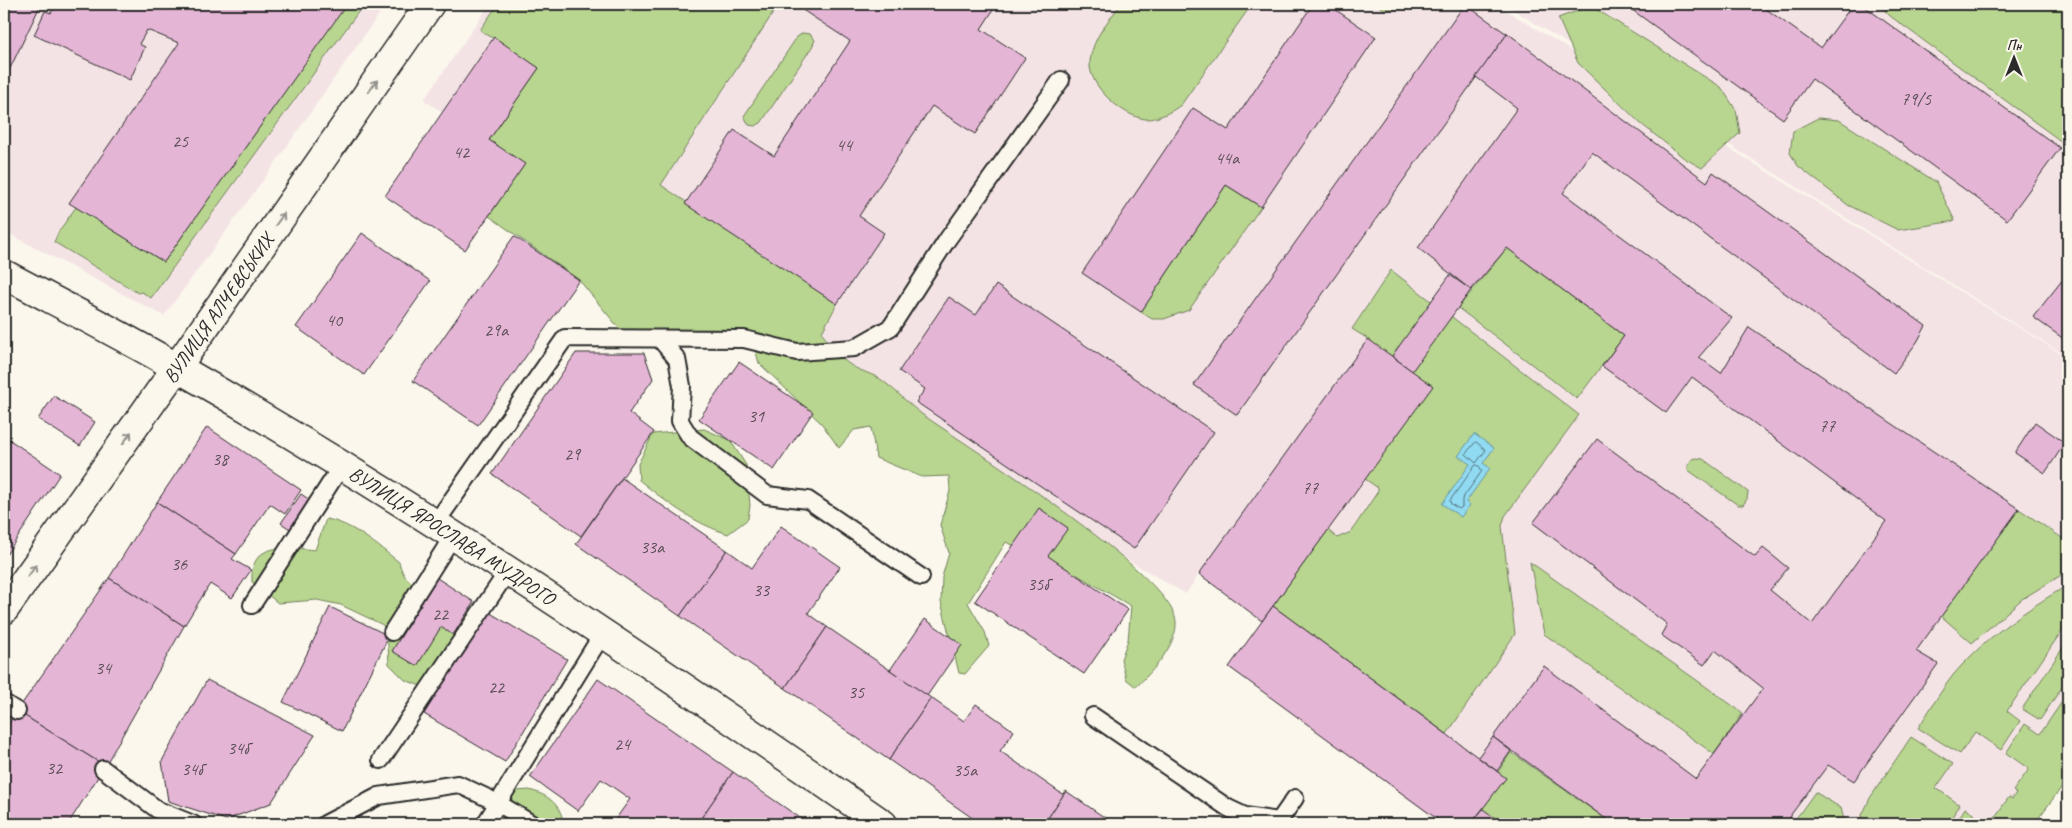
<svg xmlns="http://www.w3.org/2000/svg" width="2072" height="828" font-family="Caveat,sans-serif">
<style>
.built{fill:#f4e3e5}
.green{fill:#b8d68f;stroke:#72805d}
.water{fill:#90daf2;stroke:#6894a2}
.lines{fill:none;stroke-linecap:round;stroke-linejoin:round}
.shore{stroke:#53717b;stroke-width:1}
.building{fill:#e5b5d6;stroke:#2b2b2b}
.service-casing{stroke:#2b2b2b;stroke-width:20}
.tertiary-casing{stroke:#2b2b2b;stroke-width:31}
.service{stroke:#fbf7ec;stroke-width:16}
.tertiary{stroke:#fbf7ec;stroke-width:28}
.oneway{stroke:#93918c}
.labels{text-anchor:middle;stroke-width:4.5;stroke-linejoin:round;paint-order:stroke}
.number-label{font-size:18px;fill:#5a4e56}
.street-label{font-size:20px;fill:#2b2b2b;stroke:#fbf7ec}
</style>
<rect width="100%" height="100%" fill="#fbf7ec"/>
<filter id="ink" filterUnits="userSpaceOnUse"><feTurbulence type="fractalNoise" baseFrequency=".02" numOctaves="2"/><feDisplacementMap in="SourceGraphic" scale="10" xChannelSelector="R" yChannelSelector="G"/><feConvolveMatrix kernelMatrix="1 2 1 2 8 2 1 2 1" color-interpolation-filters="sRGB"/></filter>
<g filter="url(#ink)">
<!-- built -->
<g class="built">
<polygon points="4,4 386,4 269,172 164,316 4,231"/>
<polygon points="490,4 1496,4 2068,358 2068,719 1999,824 1442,824 1229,667 1262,621 1199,574 1186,594 1039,508 839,372 424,100"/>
<polygon points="1504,4 2068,4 2068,357"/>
</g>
<!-- green -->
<g class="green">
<polygon points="346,4 364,4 151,298 142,292 138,293 54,242 59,231 76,207 164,262"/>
<path d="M498,4H779L661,185L837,304L822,332C828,344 841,359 852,366C862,372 874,374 883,381C897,391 909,405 923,415C969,447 1170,573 1176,621C1178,644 1152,672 1136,687L1126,679L1121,659L1128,640L1131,606L1065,568L1006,542L968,603L985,632L989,646L965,674L959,673L941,602L942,577L949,553L940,525L950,491L949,476L922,477L876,458L871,427L854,430L839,448L822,424L759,363L750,332L623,333L579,280L489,216L524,165L489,140L539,68L480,30Z"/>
<path d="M1121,4H1252L1181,105C1171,112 1157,120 1145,119C1122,116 1087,85 1090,61C1093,37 1107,23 1121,4Z"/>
<polygon points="1377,4 1417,4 1408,9 1382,9"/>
<polygon points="1878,4 2068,4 2068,134 2062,142 1890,16"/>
<polygon points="1591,6 1721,87 1736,110 1740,133 1702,168 1684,158 1640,123 1578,63 1558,18"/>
<polygon points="803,33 810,34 815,40 812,47 761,123 755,126 749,125 744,116 797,37"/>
<polygon points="1818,118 1839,120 1936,182 1955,221 1898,230 1848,205 1798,166 1790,153 1793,131"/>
<polygon points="1226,185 1261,207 1189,310 1164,319 1152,319 1141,312"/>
<polygon points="1507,248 1624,336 1577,399 1458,308"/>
<polygon points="1391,270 1579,415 1505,516 1502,526 1515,634 1447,734 1273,606 1328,530 1337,538 1351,532 1378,491 1378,488 1365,479 1368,339 1352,329"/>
<path d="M704,429L730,440L746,465L750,505L748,519L728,534C693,523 666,502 639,480L638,464L653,434Z"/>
<polygon points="1697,458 1703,459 1748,492 1747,499 1743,505 1738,505 1688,470 1688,465 1692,459"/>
<polygon points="2019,509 2068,542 2068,571 2022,599 1972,643 1941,616"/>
<path d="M326,519C352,523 378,546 399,562C407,593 424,581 447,592C458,598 468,608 479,615L421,686L405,680L389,664L388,645L383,625L341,605L317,600L278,603L252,582C249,541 286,547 315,550Z"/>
<polygon points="1530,562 1743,713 1714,754 1544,634"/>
<path d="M2068,585V625H2066L2007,711L2020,721L2001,750L1975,732L1960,754L1918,728C1930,710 1941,690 1954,674C1987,636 2026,610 2068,585Z"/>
<polygon points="2066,643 2068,644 2068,678 2040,720 2022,709"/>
<polygon points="2068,693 2068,779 2034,824 1990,824 2009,797 2012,799 2016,793 2013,791 2029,769 2006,753 2025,724 2040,734"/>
<polygon points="1911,737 1953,764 1936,788 1960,805 1947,824 1858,824 1870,798"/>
<polygon points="1511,752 1613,824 1489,824 1472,812"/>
<path d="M529,790C549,795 560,804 564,824H509C505,809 506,805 515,791Z"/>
<polygon points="1815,792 1841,808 1845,824 1792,824"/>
<polygon points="1965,808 1987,824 1955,824"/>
</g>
<!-- water -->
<polygon class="water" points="1474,434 1494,448 1483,463 1490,468 1466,502 1470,505 1461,517 1442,504 1470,464 1458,456"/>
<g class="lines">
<!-- shore -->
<g class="shore">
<polygon points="1476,442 1486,450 1476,463 1466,454"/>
<polygon points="1476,465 1479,466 1482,471 1462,499 1462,507 1459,509 1451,504 1450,501"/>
</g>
</g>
<!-- building -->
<g class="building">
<polygon points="4,4 41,4 4,81"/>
<polygon points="56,4 347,4 164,262 69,203 179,43 147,30 139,44 145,47 130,80 34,35 45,11 51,13"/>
<polygon points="805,4 997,4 981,29 1025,58 975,134 932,106 859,216 884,233 837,304 685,204 734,130 774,156 850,41 801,9"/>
<polygon points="1313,4 1327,4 1376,37 1261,207 1226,185 1141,312 1082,273 1193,108 1228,130"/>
<polygon points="1465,4 1507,34 1237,415 1194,385"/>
<polygon points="1624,4 1759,4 1821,48 1853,4 1861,4 2060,148 2007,220 1812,79 1783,119"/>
<polygon points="1506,32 1707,182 1713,172 1926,326 1917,342 1894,373 1592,152 1563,193 1732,318 1699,357 1721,373 1749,327 2019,509 1916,651 1938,664 1854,781 1828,765 1784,824 1613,824 1493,737 1544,666 1696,779 1763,688 1715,650 1704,665 1661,635 1667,624 1533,523 1597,439 1755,557 1763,548 1788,568 1770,590 1812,624 1886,521 1692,377 1666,413 1602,366 1624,336 1507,248 1471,290 1418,248 1517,108 1476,77 1507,34"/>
<polygon points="494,37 539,68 489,140 525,164 465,250 385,196"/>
<polygon points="362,233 430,281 364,375 296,327"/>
<polygon points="514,236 579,280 478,425 413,381"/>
<polygon points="2068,273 2068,342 2033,317"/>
<polygon points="1450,275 1471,290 1412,371 1392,356"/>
<polygon points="996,285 1214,432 1134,549 916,402 925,389 899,371 949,297 976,315"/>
<polygon points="1368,339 1433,386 1262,621 1199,574"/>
<polygon points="576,353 644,353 653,379 629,413 654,432 581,536 492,474"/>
<polygon points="739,362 813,412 774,470 699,419"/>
<polygon points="54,396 95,422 80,446 38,419"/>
<polygon points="2035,422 2065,443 2045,473 2015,453"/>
<polygon points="207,427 301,490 285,514 270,504 236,554 157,502"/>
<polygon points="4,436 60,474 4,558"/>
<polygon points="622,478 727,550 680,616 576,544"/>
<polygon points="301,494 313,502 293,531 281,523"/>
<polygon points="157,502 236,554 232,559 251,570 232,598 210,584 184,626 109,578"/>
<polygon points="1039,508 1068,528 1048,556 1128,610 1084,674 975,601"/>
<polygon points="781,526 840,567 808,613 827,627 785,688 680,616 727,550 752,568"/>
<polygon points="109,578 184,626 105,766 17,711"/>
<polygon points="437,578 474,602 453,635 441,627 417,666 392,651"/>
<polygon points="1273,606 1506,778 1471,824 1444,824 1229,667"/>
<polygon points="330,607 389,636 342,731 283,702"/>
<polygon points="487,611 567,659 505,762 424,714"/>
<polygon points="925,619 962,645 927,696 890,670"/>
<polygon points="827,627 931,698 889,760 785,688"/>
<polygon points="598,679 733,772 697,824 612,824 630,799 601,779 578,811 530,777"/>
<polygon points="207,680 315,735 271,803 226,820 168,801 162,761"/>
<polygon points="931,698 964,721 976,704 1014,731 1000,751 1062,794 1066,791 1044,824 981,824 889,760"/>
<polygon points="17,711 105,766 68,824 4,824 4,731"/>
<polygon points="1493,737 1511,751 1497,771 1478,757"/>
<polygon points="733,772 809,824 697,824"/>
<polygon points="1066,791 1114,824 1044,824"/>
<polygon points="1483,809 1503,824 1471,824"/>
</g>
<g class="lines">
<defs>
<g id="service">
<polyline points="660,339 677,359 682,386 680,421 690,437 767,495 808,500 921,577"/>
<polyline points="435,524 565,338 744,339 797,352 854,348 891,327 947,240 1061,80"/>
<polyline points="252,605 342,465"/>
<polyline points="392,632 453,536"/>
<polyline points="4,703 17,711"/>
<polyline points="1093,716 1228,808 1245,816 1279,821 1295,798"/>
<polyline points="381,760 508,571"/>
<polyline points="103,769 158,810 193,824"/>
<polyline points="325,824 379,796 458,784 498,803 532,824"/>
<polyline points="485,824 603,633"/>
</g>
<g id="tertiary">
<path id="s1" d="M4,274C62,305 121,335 178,368C421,507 653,665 883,824"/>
<path id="s2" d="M4,610L177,367L430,4"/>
</g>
</defs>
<!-- service casing -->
<use href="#service" class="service-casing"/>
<!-- tertiary casing -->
<use href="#tertiary" class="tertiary-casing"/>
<!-- service -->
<use href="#service" class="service"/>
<!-- tertiary -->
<use href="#tertiary" class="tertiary"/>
</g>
<!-- one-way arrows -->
<defs><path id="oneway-shaft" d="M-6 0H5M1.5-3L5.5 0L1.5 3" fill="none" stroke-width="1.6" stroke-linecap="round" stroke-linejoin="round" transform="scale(1.25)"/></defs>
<g class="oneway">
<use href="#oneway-shaft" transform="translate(373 86) rotate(-55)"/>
<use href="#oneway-shaft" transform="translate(280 219) rotate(-55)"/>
<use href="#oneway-shaft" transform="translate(127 438) rotate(-55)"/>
<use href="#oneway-shaft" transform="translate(32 571) rotate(-54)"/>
</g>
</g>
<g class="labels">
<!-- number labels -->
<g class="number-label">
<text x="1916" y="105">79/5</text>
<text x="180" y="147">25</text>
<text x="844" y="151">44</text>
<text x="461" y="158">42</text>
<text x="1227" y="164">44а</text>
<text x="334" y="326">40</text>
<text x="496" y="336">29а</text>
<text x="756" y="422">31</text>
<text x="1827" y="432">77</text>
<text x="572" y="460">29</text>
<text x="220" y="465">38</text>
<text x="1310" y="494">77</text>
<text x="652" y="553">33а</text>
<text x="179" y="570">36</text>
<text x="1038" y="590">35б</text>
<text x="761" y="596">33</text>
<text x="440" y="620">22</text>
<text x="103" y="674">34</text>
<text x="496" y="693">22</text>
<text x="856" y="698">35</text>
<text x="622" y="750">24</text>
<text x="238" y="754">34б</text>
<text x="54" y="774">32</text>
<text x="192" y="775">34б</text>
<text x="965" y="776">35а</text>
</g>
<!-- street labels -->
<g class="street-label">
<text dy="7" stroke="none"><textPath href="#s2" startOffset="370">ВУЛИЦЯ АЛЧЕВСЬКИХ</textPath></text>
<text dy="7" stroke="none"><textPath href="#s1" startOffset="519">ВУЛИЦЯ ЯРОСЛАВА МУДРОГО</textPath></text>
</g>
</g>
<!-- margin -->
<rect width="2072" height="828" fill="none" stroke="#fbf7ec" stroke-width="20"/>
<rect x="10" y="10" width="2052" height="808" fill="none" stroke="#2b2b2b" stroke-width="2" filter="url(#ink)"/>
<!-- north arrow -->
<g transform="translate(2014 58)" stroke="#fbf7ec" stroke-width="4" paint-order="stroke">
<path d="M0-4L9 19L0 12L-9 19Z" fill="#2b2b2b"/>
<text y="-8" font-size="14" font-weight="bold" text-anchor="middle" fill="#2b2b2b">Пн</text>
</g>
</svg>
